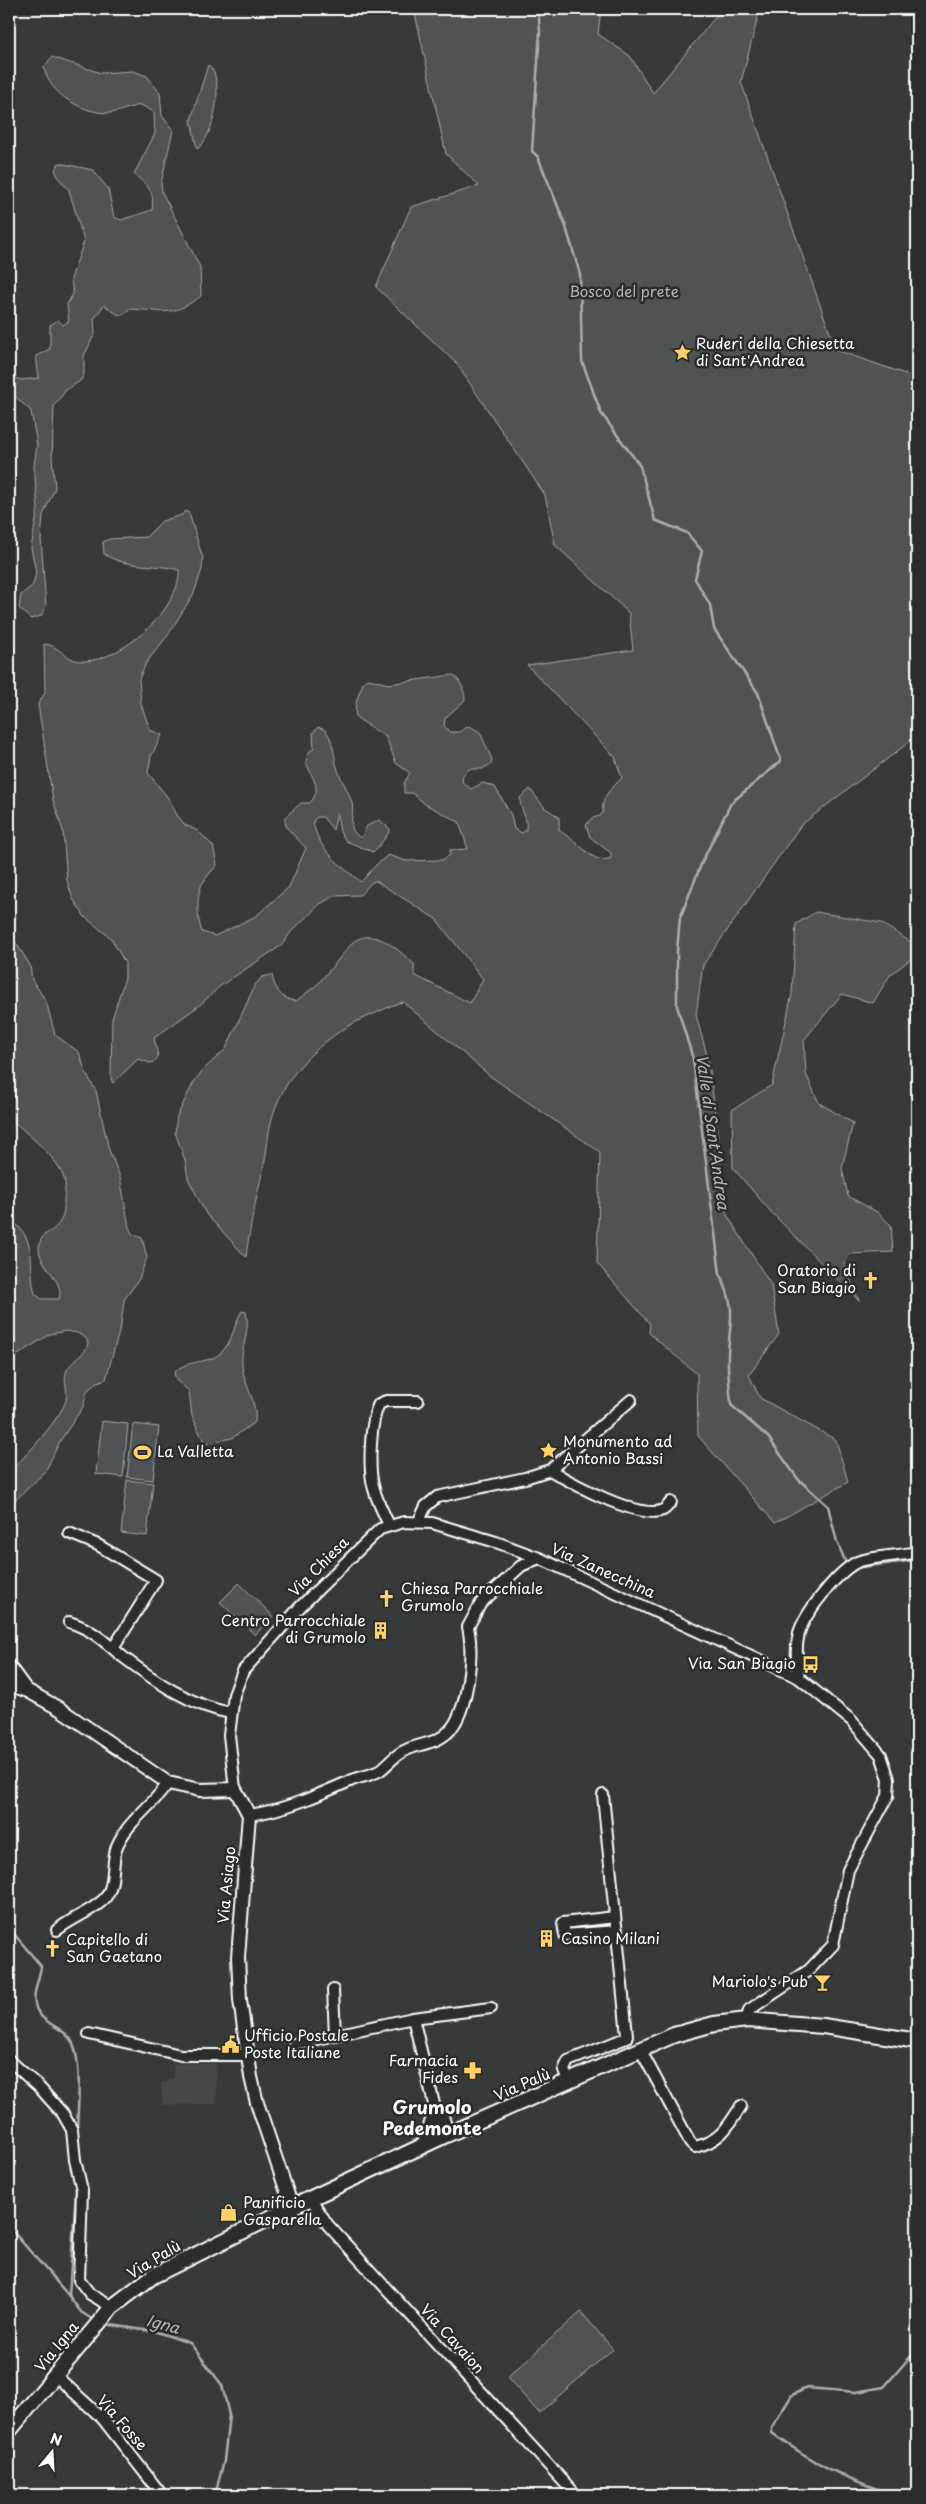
<svg xmlns="http://www.w3.org/2000/svg" width="926" height="2504" font-family="'Playpen Sans',sans-serif">
<style>
.built{fill:#444748}
.green{fill:#505354;stroke:#a8a9aa}
.lines{fill:none;stroke-linecap:round;stroke-linejoin:round}
.stream{stroke:#adaeaf;stroke-width:2.5}
.minor-casing{stroke:#fff;stroke-width:14}
.tertiary-casing{stroke:#fff;stroke-width:16}
.secondary-casing{stroke:#fff;stroke-width:18}
.minor{stroke:#2a2d2e;stroke-width:10}
.tertiary{stroke:#2a2d2e;stroke-width:12}
.secondary{stroke:#2a2d2e;stroke-width:14}
.labels{text-anchor:middle;stroke-width:5;stroke-linejoin:round;paint-order:stroke}
.park-label{font-size:15px;fill:#b0b2b2;stroke:#2a2d2e}
.poi-label{font-size:15px;fill:#fff;stroke:#2a2d2e;text-anchor:start}
.street-label{font-size:15px;fill:#fff;stroke:#2a2d2e}
.water-label{font-size:16px;font-style:italic;fill:#b4b5b5;stroke:#2a2d2e}
.quarter-label{font-size:18px;font-weight:bold;fill:#fff;stroke:#2a2d2e}
</style>
<rect width="100%" height="100%" fill="#373a3b"/>
<filter id="ink" filterUnits="userSpaceOnUse"><feTurbulence type="fractalNoise" baseFrequency=".02" numOctaves="2"/><feDisplacementMap in="SourceGraphic" scale="10" xChannelSelector="R" yChannelSelector="G"/><feConvolveMatrix kernelMatrix="1 2 1 2 8 2 1 2 1" color-interpolation-filters="sRGB"/></filter>
<g filter="url(#ink)">
<!-- built -->
<polygon class="built" points="187,2063 216,2064 217,2104 163,2105 161,2083 169,2082 169,2079 174,2078 173,2064"/>
<!-- green -->
<g class="green">
<path d="M414,9H601L598,34L630,56L653,93L722,9H760L741,82L836,350L917,378V736L801,825L703,965L696,1015L709,1063L727,1215L771,1285L779,1334L749,1375L760,1398L836,1440L848,1482L775,1523L698,1436L697,1374L649,1333L650,1324L597,1263L600,1152L490,1076L403,1002C392,1004 382,1011 371,1015C329,1032 286,1070 273,1115C268,1130 268,1144 265,1160C258,1192 250,1223 246,1257L206,1214L188,1178L185,1160L175,1132L177,1116L194,1082L203,1070L226,1049L255,985L262,977L272,975C275,989 280,999 296,1001L317,985L353,942C375,926 398,950 414,964V975L470,1003L483,979L436,919L376,881L372,882L360,895L334,896L320,904L291,932L282,945L220,986L200,1005L154,1038L158,1056L156,1061L150,1063L138,1059L113,1083L111,1079L112,1019L125,978V963L111,938L85,917L73,899L67,881L63,831L53,800L38,704L45,693L44,644C58,644 65,660 80,661C119,664 181,609 179,570C155,563 127,569 104,554L103,542L109,539L146,537L162,521L182,515L185,511L189,513L203,559L202,569L194,593L168,635L146,663L139,679L141,704L150,730L162,735L151,756L148,773L169,799L177,815L185,825L198,831L213,846L217,865C212,871 206,877 202,884C196,895 197,920 202,932L215,936L256,916L289,887L306,848L287,828L284,818L301,803H310C324,787 310,777 306,761L309,752L314,748L313,733L318,727L325,730C334,740 333,754 337,767C340,779 349,791 352,803C355,816 345,829 361,838L367,826L379,820L390,829C389,834 377,849 373,852L346,841L340,832L337,813L333,830L323,817H317L313,821C317,849 341,866 361,882L376,865L388,855L406,861L442,860L450,855V850L468,849L459,822L425,804L412,793H404V783L410,773L396,763L386,737L357,718C352,708 360,691 364,681L369,679L388,684L453,675C460,679 465,691 465,700L445,718L444,726L450,732H459L469,726L480,732L492,760L491,764L482,769H469L463,775L462,782L471,789L483,783L495,787L511,815L514,829L522,833L526,830C528,818 520,810 520,798L530,789L545,808L559,817V830C563,834 568,836 572,839C584,848 595,865 611,858V853L590,837L586,825L592,818L600,816L603,812C601,796 611,789 622,778L615,757L527,665L633,650L629,613L555,545L545,495L456,363L376,287L411,207L479,186L446,154Z"/>
<path d="M52,57L101,73L133,71L147,76L160,93L162,116L173,130L161,183L162,192L200,267L201,296C169,319 164,310 129,309L123,315L117,314L104,305L94,319L95,333L84,356V375L80,381L66,390L54,406L52,458L55,488L43,515L41,539L46,606L41,616L31,619L19,608L21,595L33,585L36,572L31,548L38,509L34,466L37,445L31,411L9,391V377L22,380L39,378L36,356L50,349V325L58,320L63,325L69,321L67,304L73,294L71,279L84,241L69,190L60,180L55,170L59,163L93,170L108,189L114,217L121,220L152,210C155,189 148,187 134,174L155,134L154,112L141,105C131,106 121,112 110,113C84,114 48,94 44,67Z"/>
<path d="M208,65C226,76 214,139 197,149L191,120Z"/>
<polygon points="816,912 881,923 917,946 917,954 890,975 873,1003 842,994 804,1040 806,1074 819,1103 853,1123 842,1168 848,1196 877,1212 891,1225 893,1252 850,1254 844,1264 859,1301 771,1212 733,1168 732,1110 772,1085 792,994 796,924"/>
<path d="M9,932L30,965L32,980L46,1001L55,1035L79,1052L86,1073L96,1091L109,1150L120,1177L129,1227L132,1234L142,1238L147,1257L139,1279L124,1300L121,1324L106,1379L97,1382L87,1391L83,1407L60,1441L45,1472L9,1506V1472C23,1460 61,1418 66,1400C69,1390 62,1380 67,1370C72,1360 87,1354 88,1343L86,1338L77,1333L66,1331L50,1334L13,1358H9V1218C40,1241 27,1264 35,1294L42,1299H59C67,1277 25,1259 44,1235C59,1227 65,1219 64,1201C64,1195 66,1188 65,1182C59,1156 27,1135 9,1117Z"/>
<path d="M242,1311L246,1312C251,1331 240,1347 242,1366C244,1385 258,1403 255,1422L232,1438L205,1444L192,1416L189,1391L176,1380L174,1373C184,1359 208,1365 221,1353C233,1341 234,1324 242,1311Z"/>
<polygon points="102,1421 128,1424 123,1477 96,1474"/>
<polygon points="133,1424 159,1427 153,1480 127,1477"/>
<polygon points="127,1480 153,1483 147,1536 121,1533"/>
<polygon points="239,1583 273,1616 255,1635 220,1602"/>
<polygon points="581,2312 613,2349 539,2413 507,2377"/>
</g>
<g class="lines">
<!-- stream -->
<g class="stream">
<path d="M538,9L540,31L532,151L538,157L565,224L580,274L582,361L601,413L640,466L655,520L687,533L702,551L695,579L710,605L714,629L758,693L781,761L731,803L702,862L680,918L677,951V1006L693,1059L720,1274C737,1311 730,1316 728,1354C727,1370 730,1388 731,1405L768,1437L798,1479L828,1506L837,1542L847,1565"/>
<polyline points="854,1568 917,1560"/>
<path d="M9,1928L41,1966C40,1978 32,1992 35,2004C39,2025 66,2026 73,2044C83,2068 77,2110 77,2136"/>
<polyline points="9,2227 69,2296 81,2312 95,2321"/>
<polyline points="69,2296 76,2190"/>
<polyline points="105,2324 157,2332 190,2343 222,2385 229,2415 224,2461 215,2495"/>
<path d="M895,2495C846,2479 814,2464 772,2433V2427L792,2395L807,2388L856,2392L884,2387L917,2349"/>
</g>
<defs>
<g id="minor">
<path d="M550,1470C570,1482 640,1521 663,1510C666,1509 669,1504 671,1502"/>
<polyline points="419,1521 426,1506 437,1497 525,1478 550,1470 631,1400"/>
<path d="M389,1525C384,1514 377,1501 374,1489C368,1470 370,1422 379,1404L386,1401H418"/>
<polyline points="69,1533 98,1545 156,1580 114,1647"/>
<path d="M69,1622C92,1629 105,1642 123,1657C155,1681 191,1706 231,1713"/>
<polyline points="9,1665 28,1691"/>
<path d="M799,1678C797,1662 795,1649 799,1633C804,1614 841,1567 860,1561C878,1556 899,1556 917,1552"/>
<polyline points="235,1789 229,1735 234,1695 243,1671 300,1607 380,1529 404,1522 432,1523 496,1542 539,1558 799,1678 851,1720 881,1755 889,1779 888,1796 848,1870 833,1945 809,1970 749,2010 747,2020"/>
<path d="M249,1815C285,1810 316,1796 350,1781C359,1777 369,1776 379,1771C388,1765 395,1754 406,1750C421,1743 438,1744 450,1730C468,1710 474,1653 468,1627L481,1603L521,1566L539,1558"/>
<polyline points="615,1917 563,1923 565,1935 617,1931"/>
<path d="M57,1930C71,1918 95,1910 105,1898C116,1885 111,1862 117,1846C128,1820 153,1806 168,1783"/>
<polyline points="333,1990 335,2035"/>
<polyline points="413,2018 491,2008"/>
<polyline points="89,2034 181,2055 247,2055"/>
<polyline points="294,2044 413,2018 435,2108 422,2147"/>
<path d="M641,2051L690,2142L695,2147C720,2141 728,2127 741,2106"/>
<polyline points="9,2060 38,2086 63,2114 72,2130 75,2160 82,2190 79,2280 90,2294 112,2307"/>
<polyline points="569,2083 564,2070 568,2061 626,2038 627,2035 603,1795"/>
<polyline points="433,2117 438,2132 446,2136 447,2129 443,2116"/>
<polyline points="311,2199 328,2225 576,2495"/>
<polyline points="55,2375 102,2418 162,2495"/>
</g>
<polyline id="tertiary" points="9,1684 28,1691 60,1709 168,1783 200,1790 235,1789 249,1815 238,1957 240,2000 251,2077 257,2103 292,2207"/>
<polyline id="secondary" points="9,2431 112,2307 153,2276 292,2207 446,2135 674,2035 714,2024 747,2020 823,2026 917,2041"/>
</defs>
<!-- minor casing -->
<use href="#minor" class="minor-casing"/>
<!-- tertiary casing -->
<use href="#tertiary" class="tertiary-casing"/>
<!-- secondary casing -->
<use href="#secondary" class="secondary-casing"/>
<!-- minor -->
<use href="#minor" class="minor"/>
<!-- tertiary -->
<use href="#tertiary" class="tertiary"/>
<!-- secondary -->
<use href="#secondary" class="secondary"/>
</g>
</g>
<!-- icons -->
<defs>
<symbol id="sight-bare" viewBox="-9 -9 18 18"><path d="M0-6L1.8-2.2L6-1.7L2.9 1.2L3.7 5.4L0 3.3L-3.7 5.4L-2.9 1.2L-6-1.7L-1.8-2.2Z" fill="#ffd166" stroke="#2a2d2e" stroke-width="2.5" paint-order="stroke"/></symbol>
<symbol id="church-bare" viewBox="-9 -9 18 18"><path d="M-1.2-6h2.4v3.5h3.3v2.4h-3.3V6h-2.4V-.1h-3.3v-2.4h3.3Z" fill="#ffd166" stroke="#2a2d2e" stroke-width="2.5" paint-order="stroke"/></symbol>
<symbol id="stadium-bare" viewBox="-9 -9 18 18"><path d="M0-5a6.5 5 0 1 0 0 10a6.5 5 0 1 0 0-10ZM-3.5-1.8h7v3.6h-7Z" fill="#ffd166" stroke="#2a2d2e" stroke-width="2.5" paint-order="stroke"/></symbol>
<symbol id="building-bare" viewBox="-9 -9 18 18"><path d="M-4-6H4V6H1V3H-1V6H-4ZM-2.5-4.3h1.7v1.8h-1.7ZM.8-4.3h1.7v1.8H.8ZM-2.5-1h1.7V.8h-1.7ZM.8-1h1.7V.8H.8Z" fill="#ffd166" stroke="#2a2d2e" stroke-width="2.5" paint-order="stroke"/></symbol>
<symbol id="bus-bare" viewBox="-9 -9 18 18"><path d="M-5-6H5V4H4V6H2V4H-2V6H-4V4H-5ZM-3.5-4V0h7V-4ZM-3.5 1.2v1.5H-2V1.2ZM2 1.2v1.5H3.5V1.2Z" fill="#ffd166" stroke="#2a2d2e" stroke-width="2.5" paint-order="stroke"/></symbol>
<symbol id="bar-bare" viewBox="-9 -9 18 18"><path d="M-6-5H6L.8 .8V4.5H3.5V6h-7V4.5H-.8V.8Z" fill="#ffd166" stroke="#2a2d2e" stroke-width="2.5" paint-order="stroke"/></symbol>
<symbol id="civic-bare" viewBox="-9 -9 18 18"><path d="M-.6-6.5H3V-4.5H.6V-3L4-1V1h2V6H-6V1h2V-1L-.6-3ZM-1.2 2.5V6h2.4V2.5Z" fill="#ffd166" stroke="#2a2d2e" stroke-width="2.5" paint-order="stroke"/></symbol>
<symbol id="pharmacy-bare" viewBox="-9 -9 18 18"><path d="M-2-6h4v4h4v4h-4v4h-4v-4h-4v-4h4Z" fill="#ffd166" stroke="#2a2d2e" stroke-width="2.5" paint-order="stroke"/></symbol>
<symbol id="shop-bare" viewBox="-9 -9 18 18"><path d="M-5-2.5h2.3a2.7 3.5 0 0 1 5.4 0H5L5.5 6h-11ZM-1.5-2.5h3a1.5 2.3 0 0 0-3 0Z" fill="#ffd166" stroke="#2a2d2e" stroke-width="2.5" paint-order="stroke"/></symbol>
</defs>
<g fill-rule="evenodd">
<use href="#sight-bare" x="670" y="340" width="25" height="25"/>
<use href="#church-bare" x="858" y="1268" width="25" height="25"/>
<use href="#sight-bare" x="536" y="1438" width="25" height="25"/>
<use href="#stadium-bare" x="130" y="1440" width="25" height="25"/>
<use href="#church-bare" x="374" y="1586" width="25" height="25"/>
<use href="#building-bare" x="368" y="1618" width="25" height="25"/>
<use href="#bus-bare" x="798" y="1652" width="25" height="25"/>
<use href="#building-bare" x="534" y="1926" width="25" height="25"/>
<use href="#church-bare" x="40" y="1936" width="25" height="25"/>
<use href="#bar-bare" x="810" y="1970" width="25" height="25"/>
<use href="#civic-bare" x="218" y="2032" width="25" height="25"/>
<use href="#pharmacy-bare" x="460" y="2058" width="25" height="25"/>
<use href="#shop-bare" x="216" y="2200" width="25" height="25"/>
</g>
<g class="labels">
<!-- park labels -->
<g class="park-label">
<text x="624" y="297">Bosco del prete</text>
</g>
<!-- poi labels -->
<g class="poi-label">
<text x="696" y="349">Ruderi della Chiesetta<tspan x="696" dy="17">di Sant'Andrea</tspan></text>
<text x="856" y="1276" text-anchor="end">Oratorio di<tspan x="856" dy="17">San Biagio</tspan></text>
<text x="563" y="1447">Monumento ad<tspan x="563" dy="17">Antonio Bassi</tspan></text>
<text x="157" y="1457">La Valletta</text>
<text x="401" y="1594">Chiesa Parrocchiale<tspan x="401" dy="17">Grumolo</tspan></text>
<text x="366" y="1626" text-anchor="end">Centro Parrocchiale<tspan x="366" dy="17">di Grumolo</tspan></text>
<text x="796" y="1669" text-anchor="end">Via San Biagio</text>
<text x="561" y="1944">Casino Milani</text>
<text x="66" y="1945">Capitello di<tspan x="66" dy="17">San Gaetano</tspan></text>
<text x="808" y="1987" text-anchor="end">Mariolo's Pub</text>
<text x="244" y="2041">Ufficio Postale<tspan x="244" dy="17">Poste Italiane</tspan></text>
<text x="458" y="2066" text-anchor="end">Farmacia<tspan x="458" dy="17">Fides</tspan></text>
<text x="243" y="2208">Panificio<tspan x="243" dy="17">Gasparella</tspan></text>
</g>
<!-- street labels -->
<g class="street-label">
<text transform="translate(319 1567) rotate(-45)" y="5">Via Chiesa</text>
<text transform="translate(603 1571) rotate(24)" y="5">Via Zanecchina</text>
<text transform="translate(227 1885) rotate(-85)" y="5">Via Asiago</text>
<text transform="translate(522 2085) rotate(-23)" y="5">Via Palù</text>
<text transform="translate(154 2260) rotate(-31)" y="5">Via Palù</text>
<text transform="translate(452 2339) rotate(48)" y="5">Via Cavaion</text>
<text transform="translate(57 2347) rotate(-51)" y="5">Via Igna</text>
<text transform="translate(122 2423) rotate(49)" y="5">Via Fosse</text>
</g>
<!-- water labels -->
<g class="water-label">
<text transform="translate(713 1132) rotate(82)" y="6">Valle di Sant'Andrea</text>
<text transform="translate(163 2324) rotate(15)" y="6">Igna</text>
</g>
<!-- quarter labels -->
<g class="quarter-label">
<text x="432" y="2114">Grumolo<tspan x="432" dy="21">Pedemonte</tspan></text>
</g>
</g>
<!-- margin -->
<rect width="926" height="2504" fill="none" stroke="#2a2d2e" stroke-width="30"/>
<rect x="15" y="15" width="896" height="2474" fill="none" stroke="#fff" stroke-width="2" filter="url(#ink)"/>
<!-- north arrow -->
<g transform="translate(52 2452) rotate(18)" stroke="#2a2d2e" stroke-width="4" paint-order="stroke">
<path d="M0-4L9 19L0 12L-9 19Z" fill="#ffffff"/>
<text y="-8" font-size="14" font-weight="bold" text-anchor="middle" fill="#ffffff">N</text>
</g>
</svg>
